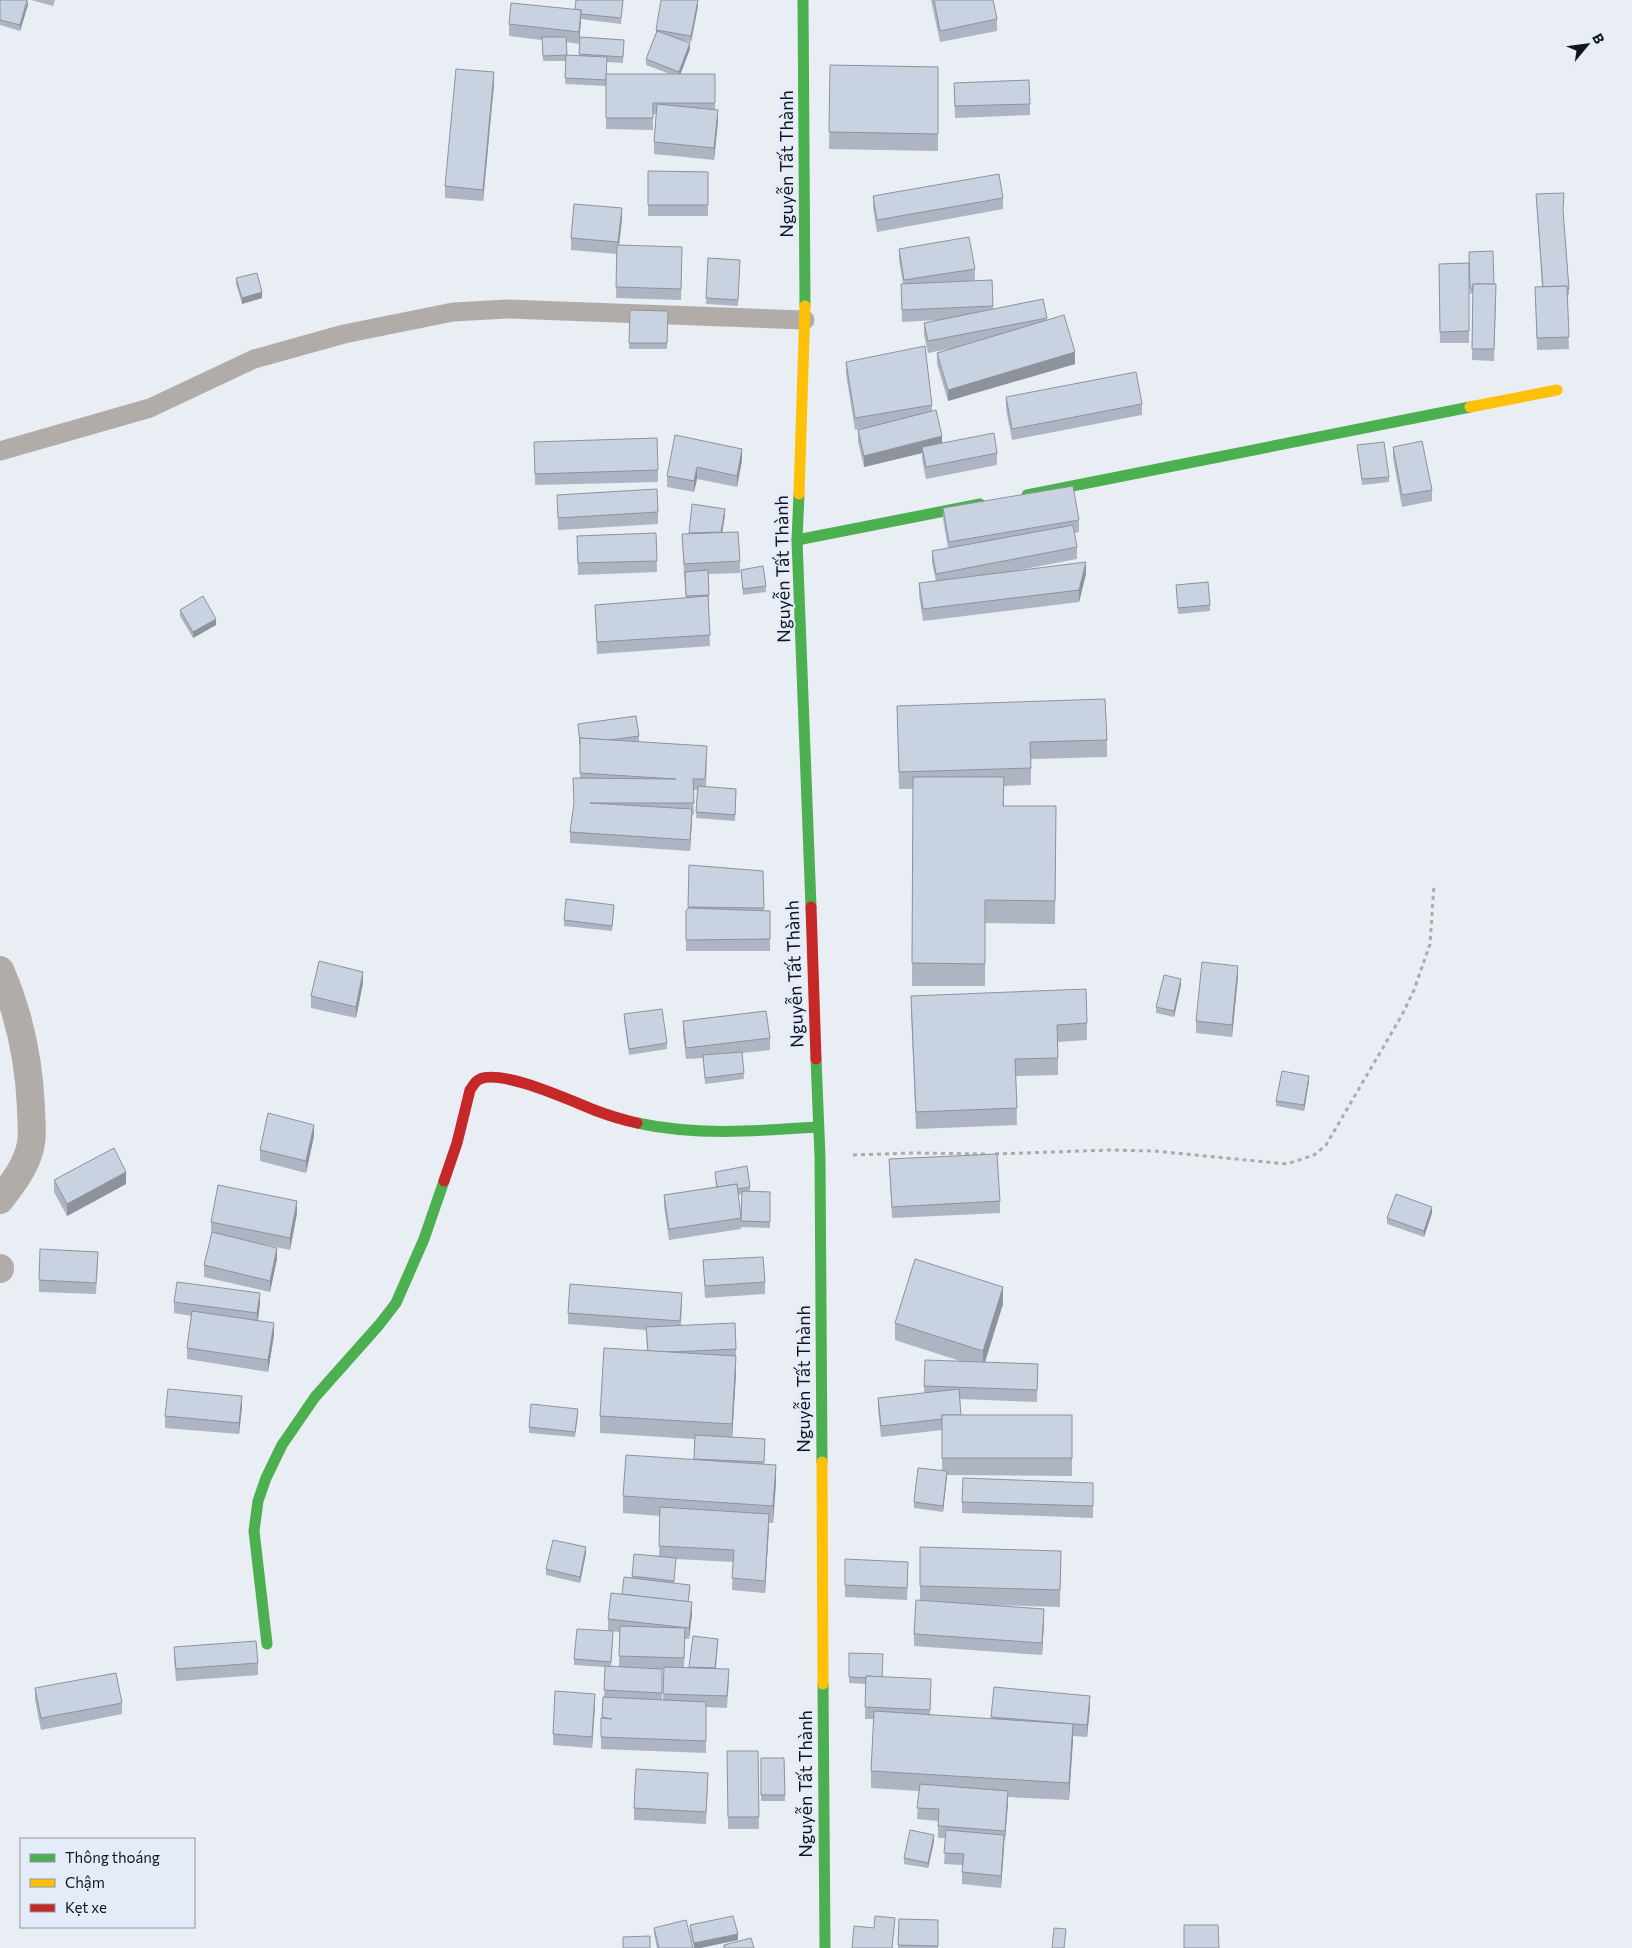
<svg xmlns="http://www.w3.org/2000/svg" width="1632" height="1948" font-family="Commissioner,sans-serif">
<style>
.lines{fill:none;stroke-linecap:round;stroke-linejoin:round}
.path{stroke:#adaaa8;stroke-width:3;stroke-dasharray:4 4;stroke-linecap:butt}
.lane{stroke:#b2aca9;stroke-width:19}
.street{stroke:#b2aca9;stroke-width:28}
.fast{stroke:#4caf50;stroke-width:11}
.slow{stroke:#ffc107;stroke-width:11}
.jam{stroke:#c62828;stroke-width:11}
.wall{fill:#acb5c1;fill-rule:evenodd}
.shaded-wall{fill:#8c939d}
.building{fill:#c8d2e0;stroke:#8c939d}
.labels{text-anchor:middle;stroke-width:4;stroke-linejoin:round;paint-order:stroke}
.street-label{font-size:18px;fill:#0f1621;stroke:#e4ecf9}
</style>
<rect width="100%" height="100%" fill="#e9edf4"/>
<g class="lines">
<!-- path -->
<g class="path">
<polyline points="995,1154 1110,1150 1154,1151 1287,1164 1314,1155 1326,1145 1402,1015 1414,990 1430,944 1434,885"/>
<polyline points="853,1155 912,1153 986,1154"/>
</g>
<!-- lane -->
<polyline class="lane" points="0,451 150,408 254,359 344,334 453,312 507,309 805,320"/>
<!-- street -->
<g class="street">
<path d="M0,970C19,1013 29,1061 31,1108C31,1119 33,1132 31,1143C28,1164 13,1183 0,1200"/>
<polyline points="0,1268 0,1269"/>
</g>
<!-- fast -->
<g class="fast">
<polyline points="803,0 805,306"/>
<polyline points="799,494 797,540 811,907"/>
<polyline points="1027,495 1470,407"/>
<polyline points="797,540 980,504"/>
<polyline points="816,1059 820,1157 822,1462"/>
<path d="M637,1123C697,1136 758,1131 818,1127"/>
<polyline points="267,1644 254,1531 258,1501 266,1478 282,1445 315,1397 379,1325 396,1303 424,1239 444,1181"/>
<polyline points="823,1684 825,1948"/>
</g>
<!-- slow -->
<g class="slow">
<polyline points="1470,407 1557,390"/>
<polyline points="799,494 805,306"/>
<polyline points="822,1462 823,1684"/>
</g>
<!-- jam -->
<g class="jam">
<polyline points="811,907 816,1059"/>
<path d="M444,1181L457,1143L470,1090C473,1086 475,1081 480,1079C503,1069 573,1102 597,1111C610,1116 624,1120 637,1123"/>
</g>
</g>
<!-- wall -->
<g class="wall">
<polygon points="0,0 28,5 20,31 0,25"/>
<polygon points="31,0 55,0 53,6"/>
<polygon points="623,0 621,24 581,19 579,44 567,42 567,55 579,56 580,37 624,40 623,63 607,62 606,86 565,84 566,61 543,61 542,40 509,36 509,24 575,9"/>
<polygon points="931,0 993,0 997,19 997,31 940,42"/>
<polygon points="698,6 691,42 683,40 690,49 680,74 715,74 715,109 718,121 714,160 654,154 654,142 656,114 653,114 653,130 606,129 606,74 670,74 646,65 646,59 656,33 656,30"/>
<polygon points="830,65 938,67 938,151 829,149"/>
<polygon points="954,83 1030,104 1030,115 955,118"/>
<polygon points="494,84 483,201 445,198 445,186"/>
<polygon points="648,171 708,172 708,216 648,216"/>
<polygon points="1536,194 1563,212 1569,289 1569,295 1567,295 1569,349 1537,350 1535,287 1542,287"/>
<polygon points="873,196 1003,198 1003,209 877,232 873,208"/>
<polygon points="622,219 619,245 682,259 681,300 616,298 617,254 571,250 571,238"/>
<polygon points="899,249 975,269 975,280 970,281 992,280 993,309 1047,318 1047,320 1075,364 948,401 937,364 937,353 953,348 928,353 924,335 924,323 937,320 902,322 901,284 903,284 899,260"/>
<polygon points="708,258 740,260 738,306 706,304"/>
<polygon points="1469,258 1494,284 1496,296 1494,361 1472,360 1473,293 1470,294"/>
<polygon points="1469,263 1469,343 1440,343 1439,264"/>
<polygon points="236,278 262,298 242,304 236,284"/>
<polygon points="630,310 668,311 667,349 629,349"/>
<polygon points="846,362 932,405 932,411 942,443 997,453 997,465 926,479 922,459 922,453 864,467 858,442 858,430 869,427 855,430 846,374"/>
<polygon points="1006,397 1142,404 1142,415 1012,440 1006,409"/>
<polygon points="534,442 658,470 658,482 535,485"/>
<polygon points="1357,445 1389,477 1389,482 1362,485"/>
<polygon points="1393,447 1432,490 1432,501 1402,507 1393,458"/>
<polygon points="742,449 742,460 737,487 697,479 694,492 667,487 667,476"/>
<polygon points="557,495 658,512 658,524 558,530"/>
<polygon points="943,508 1079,520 1079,532 1074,533 1077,547 1077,559 1003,573 1086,574 1079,602 923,621 919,595 919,583 936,581 932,563 932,551 948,548 943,519"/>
<polygon points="725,515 722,532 740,561 740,573 709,574 709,601 708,601 710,646 597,654 595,605 686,598 684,575 682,534 689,534"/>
<polygon points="656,533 657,572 578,575 577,536"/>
<polygon points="741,570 766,586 766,592 743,595"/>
<polygon points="1176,585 1210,605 1210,611 1178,614"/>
<polygon points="180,610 216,625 193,638 180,616"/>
<polygon points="897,706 1107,740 1107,757 1031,759 1031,785 1004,786 1004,806 1056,806 1055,924 985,923 985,986 912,986 913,789 899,789"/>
<polygon points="578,724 639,736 639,742 707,758 706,787 736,795 735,821 696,818 697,790 693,790 694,815 692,815 690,851 570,843 570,832 580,778 580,750"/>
<polygon points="689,865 763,871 764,910 770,911 770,951 686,951 686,911 688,908"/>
<polygon points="614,910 612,931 564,926 564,920"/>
<polygon points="1238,977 1232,1037 1196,1033 1196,1021"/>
<polygon points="363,983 356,1018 311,1008 311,996"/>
<polygon points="1181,985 1174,1017 1156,1013 1156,1007"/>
<polygon points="911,996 1087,1023 1087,1040 1058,1042 1058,1075 1016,1076 1017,1125 916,1129 911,1013"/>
<polygon points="624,1014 667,1043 667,1049 629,1055 624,1020"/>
<polygon points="683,1021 770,1038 770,1050 742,1053 744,1079 705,1084 703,1058 686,1059 683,1033"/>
<polygon points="1309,1081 1304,1111 1276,1106 1276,1101"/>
<polygon points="314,1136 306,1173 260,1161 260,1150"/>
<polygon points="889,1159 1000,1201 1000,1213 892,1218"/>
<path d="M715,1172L750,1187V1191L770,1192V1228L741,1227V1229L669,1240L664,1206V1195L716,1187ZM742,1194L741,1215L738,1195Z"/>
<polygon points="54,1180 126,1184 67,1216 54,1192"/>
<polygon points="297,1213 290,1250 263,1244 277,1259 270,1292 204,1277 204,1265 212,1234 211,1233 211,1222"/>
<polygon points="1432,1213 1424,1237 1387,1224 1387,1218"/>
<polygon points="703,1260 765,1282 765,1294 705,1298"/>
<polygon points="98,1263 96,1294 39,1292 39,1280"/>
<polygon points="174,1302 260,1304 258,1321 274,1335 268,1372 187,1359 187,1348 191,1316 174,1313"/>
<polygon points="1003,1304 985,1362 1038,1364 1037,1402 960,1399 961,1415 1072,1415 1072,1476 947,1475 943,1512 914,1508 914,1502 942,1470 942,1430 881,1437 878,1409 878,1398 924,1393 924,1386 960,1361 895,1340 895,1323"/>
<path d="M682,1305L681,1325L736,1349V1373L732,1437L765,1439L764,1464L776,1482L773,1523H769L765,1593L732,1590L733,1562L676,1559L674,1583L690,1591L688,1602L692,1614L689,1639H685L684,1667H689L718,1645L716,1668L729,1680L727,1708L706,1707V1753L601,1749V1718H602L603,1697H604L605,1667L574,1665V1659L613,1637L611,1667H619V1632L608,1631V1619L632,1578L634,1554L659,1556L660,1516L623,1513V1496L694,1459V1439L600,1433V1416L647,1351L646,1330L568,1324V1313ZM662,1669H664L663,1700H662Z"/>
<polygon points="242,1407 239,1434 165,1428 165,1416"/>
<polygon points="578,1415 575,1437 529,1433 529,1427"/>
<polygon points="1093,1494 1093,1518 962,1513 962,1502"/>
<polygon points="1061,1551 1060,1607 989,1605 1044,1621 1042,1655 914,1646 914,1634 920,1600 920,1586"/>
<polygon points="586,1553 580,1583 546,1575 546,1569"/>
<polygon points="845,1559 908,1573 907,1600 845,1597"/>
<polygon points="174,1647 258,1663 258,1675 176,1681 174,1658"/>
<polygon points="849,1653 882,1677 931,1690 930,1715 991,1719 994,1687 1090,1707 1087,1737 1073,1736 1069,1800 1008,1797 1001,1888 962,1884 962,1865 944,1864 946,1838 938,1838 938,1821 917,1819 919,1791 871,1788 871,1771 874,1719 865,1719 866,1684 849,1683"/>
<polygon points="35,1688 122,1703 122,1714 41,1730 35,1700"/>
<polygon points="595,1705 592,1748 553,1745 553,1734"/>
<polygon points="727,1751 758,1751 759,1829 728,1829"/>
<polygon points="761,1758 784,1758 785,1801 761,1801"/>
<polygon points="708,1785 706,1824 634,1820 634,1808"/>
<polygon points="934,1841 928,1868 904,1864 904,1858"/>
<polygon points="899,1919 938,1920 938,1948 898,1948"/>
<polygon points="690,1925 738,1940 700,1948 694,1948 690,1931"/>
<polygon points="654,1928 693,1948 657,1948 654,1934"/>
</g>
<!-- shaded-wall -->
<g class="shaded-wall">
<polygon points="28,0 28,5 20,31 20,25"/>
<polygon points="698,0 698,6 691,42 691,36"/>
<polygon points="581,10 581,21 579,44 579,32"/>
<polygon points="690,43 690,49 679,78 679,72"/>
<polygon points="494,72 494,84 483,201 483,190"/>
<polygon points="718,110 718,121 714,160 714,148"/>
<polygon points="622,208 622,219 618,254 618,242"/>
<polygon points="262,292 262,298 242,304 242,298"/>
<polygon points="1075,352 1075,364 948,401 948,390"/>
<polygon points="942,436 942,447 922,447 922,453 864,467 864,456"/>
<polygon points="742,449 742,460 737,487 737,476"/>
<polygon points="697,467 697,479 694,492 694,481"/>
<polygon points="725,509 725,515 721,543 721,537"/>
<polygon points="1086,562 1086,574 1079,602 1079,590"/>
<polygon points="216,619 216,625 193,638 193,632"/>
<polygon points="692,809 692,821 690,851 690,840"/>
<polygon points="1238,966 1238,977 1232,1037 1232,1025"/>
<polygon points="363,972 363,983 356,1018 356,1007"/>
<polygon points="1181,979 1181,985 1174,1017 1174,1011"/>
<polygon points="1309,1076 1309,1081 1304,1111 1304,1105"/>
<polygon points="314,1125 314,1136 306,1173 306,1161"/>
<polygon points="126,1172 126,1184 67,1216 67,1204"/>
<polygon points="297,1201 297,1213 290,1250 290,1238"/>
<polygon points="1432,1207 1432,1213 1424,1237 1424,1231"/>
<polygon points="277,1248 277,1259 270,1292 270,1281"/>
<polygon points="1003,1287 1003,1304 983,1368 983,1351"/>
<polygon points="260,1293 260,1304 257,1325 257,1313"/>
<polygon points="274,1323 274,1335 268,1372 268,1360"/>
<polygon points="736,1356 736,1373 732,1442 732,1424"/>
<polygon points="242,1396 242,1407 239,1434 239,1423"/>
<polygon points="776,1465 776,1482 773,1523 773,1506"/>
<polygon points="947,1471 947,1477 943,1512 943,1506"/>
<polygon points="769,1514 769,1526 765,1593 765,1581"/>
<polygon points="586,1547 586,1553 580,1583 580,1577"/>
<polygon points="692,1602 692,1614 689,1639 689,1628"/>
<polygon points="1044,1609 1044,1621 1042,1655 1042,1643"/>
<polygon points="595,1694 595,1705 592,1748 592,1737"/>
<polygon points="1090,1696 1090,1707 1087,1737 1087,1725"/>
<polygon points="1073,1724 1073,1741 1069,1800 1069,1783"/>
<polygon points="1008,1791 1008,1803 1005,1842 1005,1831"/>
<polygon points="934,1835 934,1841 928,1868 928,1863"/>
<polygon points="1004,1835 1004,1847 1001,1888 1001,1876"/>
<polygon points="738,1934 738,1940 700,1948 694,1948 694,1943"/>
</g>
<!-- building -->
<g class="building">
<polygon points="0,0 27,0 20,25 0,20"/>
<polygon points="576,0 623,0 621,18 581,14 581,10 575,9"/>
<polygon points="661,0 698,0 691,36 656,30"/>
<polygon points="934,0 993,0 997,19 940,31"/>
<polygon points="511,3 581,10 579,32 509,24"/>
<polygon points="657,31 690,43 679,72 646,59"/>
<polygon points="542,37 566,37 567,55 543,56"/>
<polygon points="580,37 624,40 623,57 579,54"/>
<polygon points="566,55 607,57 606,80 565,78"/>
<polygon points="830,65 938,67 938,134 829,132"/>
<polygon points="456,69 494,72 483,190 445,186"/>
<polygon points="606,74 715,74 715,103 653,103 653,118 606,118"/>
<polygon points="1029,80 1030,104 955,106 954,83"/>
<polygon points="657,104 718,110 714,148 654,142"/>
<polygon points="648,171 708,172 708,205 648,205"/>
<polygon points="999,174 1003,198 877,220 873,196"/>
<polygon points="1564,193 1563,210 1569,289 1567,289 1567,286 1543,287 1536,194"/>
<polygon points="574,204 622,208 618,242 571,238"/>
<polygon points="969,237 975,269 904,280 899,249"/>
<polygon points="617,245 682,247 681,289 616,287"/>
<polygon points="1493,251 1494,284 1473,284 1473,288 1470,288 1469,252"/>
<polygon points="708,258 740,260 738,300 706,298"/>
<polygon points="1469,263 1469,331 1440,332 1439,264"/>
<polygon points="257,273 262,292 242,298 236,278"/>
<polygon points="992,280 993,306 902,310 901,284"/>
<polygon points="1473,284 1496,284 1494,349 1472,349"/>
<polygon points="1567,286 1569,337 1537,338 1535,287"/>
<polygon points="1043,299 1047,318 928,341 924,323"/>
<polygon points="630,310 668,311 667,343 629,343"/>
<polygon points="1064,315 1075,352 948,390 937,353"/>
<polygon points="925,346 932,405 855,418 846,362"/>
<polygon points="1136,372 1142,404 1012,429 1006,397"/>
<polygon points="936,410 942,436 864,456 858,430"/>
<polygon points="994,433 997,453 926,467 922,447"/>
<polygon points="675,435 742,449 737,476 697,467 694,481 667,476"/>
<polygon points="657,438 658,470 535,474 534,442"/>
<polygon points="1422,441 1432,490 1402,495 1393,447"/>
<polygon points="1384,442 1389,477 1362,479 1357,445"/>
<polygon points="1073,486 1079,520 949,542 943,508"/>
<polygon points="657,489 658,512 558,518 557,495"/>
<polygon points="692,504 725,509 721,532 689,533"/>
<polygon points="1073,525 1077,547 936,574 932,551"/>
<polygon points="738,532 740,561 684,564 682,534"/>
<polygon points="656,533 657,561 578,563 577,536"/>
<polygon points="1086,562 1079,590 923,609 919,583"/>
<polygon points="763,566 766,586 743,589 741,570"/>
<polygon points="708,570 709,595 686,596 685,572"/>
<polygon points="1208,582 1210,605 1178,608 1176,585"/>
<polygon points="203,596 216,619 193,632 180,610"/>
<polygon points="708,596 710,635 597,642 595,605"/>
<polygon points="1105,699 1107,740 1030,742 1031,768 899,772 897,706"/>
<polygon points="636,716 639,736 610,740 580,738 580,744 578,724"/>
<polygon points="580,738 707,746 705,779 693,779 694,803 590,803 692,809 690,840 570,832 574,803 573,778 676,779 580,773"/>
<polygon points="913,777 1004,777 1003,806 1056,806 1055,901 985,900 985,964 912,963"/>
<polygon points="698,786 736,789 735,815 696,812"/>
<polygon points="689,865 763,871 764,908 688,907"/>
<polygon points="566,899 614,905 612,926 564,920"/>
<polygon points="688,908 770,911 770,939 686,940 686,911"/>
<polygon points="319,961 363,972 356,1007 311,996"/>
<polygon points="1202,962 1238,966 1232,1025 1196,1021"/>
<polygon points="1164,975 1181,979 1174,1011 1156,1007"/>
<polygon points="1086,989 1087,1023 1057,1025 1058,1058 1015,1059 1017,1108 916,1112 911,996"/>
<polygon points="662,1009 667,1043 629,1049 624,1014"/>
<polygon points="766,1011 770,1038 686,1048 683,1021"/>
<polygon points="742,1052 744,1073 705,1078 703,1055"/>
<polygon points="1282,1071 1309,1076 1304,1105 1276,1101"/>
<polygon points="268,1113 314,1125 306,1161 260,1150"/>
<polygon points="114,1148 126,1172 67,1204 54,1180"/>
<polygon points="997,1154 1000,1201 892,1207 889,1159"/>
<polygon points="747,1166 750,1187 737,1189 737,1184 717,1187 715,1172"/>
<polygon points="737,1184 741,1218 669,1229 664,1195"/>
<polygon points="218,1185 297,1201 290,1238 211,1222"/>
<polygon points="742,1191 770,1192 770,1222 741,1221"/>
<polygon points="1396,1194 1432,1207 1424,1231 1387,1218"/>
<polygon points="212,1232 277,1248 270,1281 204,1265"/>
<polygon points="40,1249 98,1252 96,1283 39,1280"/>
<polygon points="763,1257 765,1282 705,1286 703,1260"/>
<polygon points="915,1259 1003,1287 983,1351 895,1323"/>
<polygon points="177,1282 260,1293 257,1313 174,1302"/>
<polygon points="570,1284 682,1293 680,1321 568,1313"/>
<polygon points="192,1311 274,1323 268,1360 187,1348"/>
<polygon points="735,1323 736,1349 670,1352 648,1351 646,1327"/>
<polygon points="604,1348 736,1356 732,1424 600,1416"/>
<polygon points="925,1360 1038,1364 1037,1390 924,1386"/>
<polygon points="168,1389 242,1396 239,1423 165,1416"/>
<polygon points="959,1389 961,1415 942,1415 942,1419 881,1426 878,1398"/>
<polygon points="531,1404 578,1409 575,1432 529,1427"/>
<rect x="942" y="1415" width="130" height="43"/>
<polygon points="695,1435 765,1439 764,1462 694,1459"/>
<polygon points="626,1455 776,1465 773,1506 623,1496"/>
<polygon points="918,1468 947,1471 943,1506 914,1502"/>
<polygon points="963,1478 1093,1483 1093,1506 962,1502"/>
<polygon points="660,1507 769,1514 765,1581 732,1578 734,1550 659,1546"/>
<polygon points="553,1540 586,1547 580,1577 546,1569"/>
<polygon points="920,1547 1061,1551 1060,1590 920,1586"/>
<polygon points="634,1554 676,1558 674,1581 632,1576"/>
<polygon points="845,1559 908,1562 907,1588 845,1585"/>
<polygon points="624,1577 690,1585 688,1602 622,1594"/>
<polygon points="611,1593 692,1602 689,1628 608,1619"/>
<polygon points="916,1600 1044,1609 1042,1643 914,1634"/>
<polygon points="620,1626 685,1628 684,1658 619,1656"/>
<polygon points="577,1629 613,1631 611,1662 574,1659"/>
<polygon points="693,1636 718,1639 715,1668 689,1667"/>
<polygon points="256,1641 258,1663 176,1669 174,1647"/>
<polygon points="849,1653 883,1654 882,1677 866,1676 866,1678 849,1677"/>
<polygon points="605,1666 662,1669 662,1693 604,1690"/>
<polygon points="664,1667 729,1669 727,1696 663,1694"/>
<polygon points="116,1673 122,1703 41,1718 35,1688"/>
<polygon points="866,1676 931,1679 930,1710 865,1707"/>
<polygon points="994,1687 1090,1696 1087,1725 991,1717"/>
<polygon points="555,1691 595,1694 592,1737 553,1734"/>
<polygon points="603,1697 706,1702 706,1741 601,1737 601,1718 612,1719 602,1717"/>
<polygon points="874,1711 1073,1724 1069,1783 871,1771"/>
<polygon points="727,1751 758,1751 759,1817 728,1817"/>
<polygon points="761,1758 784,1758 785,1795 761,1795"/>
<polygon points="636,1769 708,1773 706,1812 634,1808"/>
<polygon points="920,1784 1008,1791 1005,1831 938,1826 939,1809 917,1808"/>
<polygon points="910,1830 934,1835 928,1863 904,1858"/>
<polygon points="946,1830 1004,1835 1001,1876 962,1872 964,1854 944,1853"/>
<polygon points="733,1916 738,1934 694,1943 690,1925"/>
<polygon points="875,1916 895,1918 892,1948 852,1948 854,1926 874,1928"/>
<polygon points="899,1919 938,1920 938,1946 898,1945"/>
<polygon points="686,1920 693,1948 659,1948 654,1928"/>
<polygon points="1184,1925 1218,1925 1219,1948 1184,1948"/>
<polygon points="1054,1928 1066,1929 1064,1948 1052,1948"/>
<polygon points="650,1936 650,1948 623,1948 623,1937"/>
<polygon points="751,1938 754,1948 724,1948 724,1945"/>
</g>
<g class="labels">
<!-- street labels -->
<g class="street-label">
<text transform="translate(787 164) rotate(-90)" y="6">Nguyễn Tất Thành</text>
<text transform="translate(783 569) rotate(-91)" y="6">Nguyễn Tất Thành</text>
<text transform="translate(795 974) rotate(-92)" y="6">Nguyễn Tất Thành</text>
<text transform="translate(804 1379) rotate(-90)" y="6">Nguyễn Tất Thành</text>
<text transform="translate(806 1784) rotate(-90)" y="6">Nguyễn Tất Thành</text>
</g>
</g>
<!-- legend -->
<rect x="20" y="1838" width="175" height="90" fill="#e4ecf9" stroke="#8f96a3"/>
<rect x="30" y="1854" width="25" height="8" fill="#4caf50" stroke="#8f96a3"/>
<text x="65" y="1863" font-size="15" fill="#0f1621">Thông thoáng</text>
<rect x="30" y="1879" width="25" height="8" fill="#ffc107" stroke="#8f96a3"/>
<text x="65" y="1888" font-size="15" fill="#0f1621">Chậm</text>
<rect x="30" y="1904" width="25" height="8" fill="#c62828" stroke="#8f96a3"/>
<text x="65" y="1913" font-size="15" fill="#0f1621">Kẹt xe</text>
<!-- north arrow -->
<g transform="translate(1587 45) rotate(61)" stroke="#e4ecf9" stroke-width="4" paint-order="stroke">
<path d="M0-4L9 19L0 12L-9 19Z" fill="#0f1621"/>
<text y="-8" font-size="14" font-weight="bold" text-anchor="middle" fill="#0f1621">B</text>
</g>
</svg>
